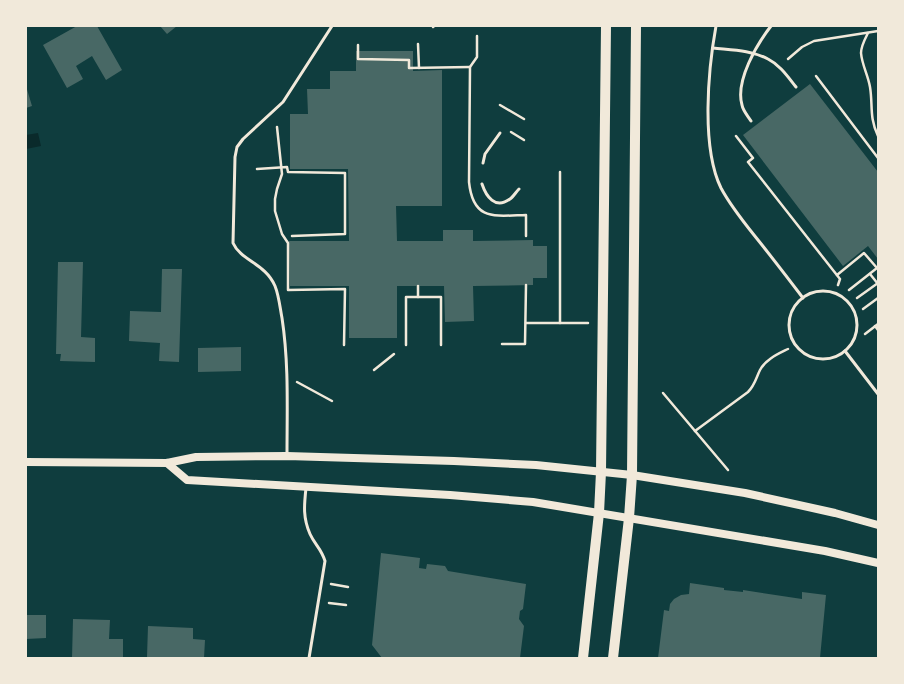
<svg xmlns="http://www.w3.org/2000/svg" width="904" height="684" font-family="'Source Sans 3',sans-serif">
<style>
.water{fill:#0a2a2b}
.building{fill:#486865}
.lines{fill:none;stroke-linecap:round;stroke-linejoin:round}
.path{stroke:#f1e9da;stroke-width:2.5}
.service{stroke:#f1e9da;stroke-width:3}
.secondary{stroke:#f1e9da;stroke-width:8}
.primary{stroke:#f1e9da;stroke-width:10}
</style>
<rect width="100%" height="100%" fill="#0f3d3e"/>
<!-- water -->
<polygon class="water" points="38,133 41,146 26,149 26,135"/>
<!-- building -->
<g class="building">
<polygon points="77,26 97,26 122,70 106,80 92,56 76,66 83,79 67,88 43,45"/>
<polygon points="160,26 177,26 167,34"/>
<polygon points="356,51 413,51 413,71 442,70 442,206 396,206 397,241 443,241 443,230 473,230 473,241 533,240 533,246 547,246 547,278 533,278 533,285 473,286 474,321 445,322 444,286 397,286 397,338 349,338 349,286 290,286 289,241 349,241 348,169 290,169 290,114 308,114 307,89 330,89 330,71 356,71"/>
<polygon points="810,84 878,172 878,259 868,246 843,266 743,135"/>
<polygon points="26,86 32,106 26,108"/>
<polygon points="58,262 83,262 81,337 95,338 95,362 60,361 61,354 56,354"/>
<polygon points="162,269 182,269 179,362 159,361 160,343 129,341 130,311 161,312"/>
<polygon points="241,347 241,371 198,372 198,348"/>
<polygon points="381,553 420,558 419,568 426,569 427,564 445,566 448,571 526,584 523,609 520,611 519,619 524,626 520,658 382,658 372,645"/>
<polygon points="690,583 724,588 724,590 743,592 743,590 802,599 802,592 826,595 820,658 658,658 664,610 669,611 670,604 674,599 681,595 689,594"/>
<polygon points="26,615 46,615 46,638 26,639"/>
<polygon points="73,619 110,620 109,639 123,639 123,658 72,658"/>
<polygon points="148,626 193,628 193,639 205,640 204,658 147,657"/>
</g>
<g class="lines">
<!-- path -->
<g class="path">
<polyline points="433,27 434,26"/>
<path d="M868,33C865,39 861,46 861,53C862,65 868,75 870,87C873,105 869,117 878,136"/>
<path d="M477,36V57L470,67L469,182C473,221 494,216 526,215V236"/>
<polyline points="418,44 419,68"/>
<polyline points="358,45 358,59 409,60 409,68 470,67"/>
<polyline points="788,59 802,47 814,41 878,31"/>
<polyline points="816,76 878,158"/>
<polyline points="500,105 524,119"/>
<polyline points="277,127 282,174 277,189 275,199 275,211 282,234 288,243 288,290 345,289 344,345"/>
<polyline points="511,132 524,140"/>
<polyline points="736,136 753,158 748,162 840,279 838,285"/>
<polyline points="257,169 287,167 288,172 345,173 345,234 292,236"/>
<polyline points="870,274 878,284"/>
<polyline points="837,275 864,253 877,268 849,290"/>
<polyline points="418,286 418,297 441,297 441,345"/>
<polyline points="857,298 878,283"/>
<polyline points="863,309 878,298"/>
<polyline points="526,323 588,323"/>
<polyline points="560,323 560,172"/>
<polyline points="875,326 878,330"/>
<polyline points="865,334 878,324"/>
<polyline points="502,344 525,344 526,285"/>
<polyline points="406,345 406,297 418,297"/>
<polyline points="374,370 394,354"/>
<polyline points="297,382 332,401"/>
<polyline points="663,393 728,470"/>
<path d="M695,431L748,392C755,385 756,378 760,370C766,359 778,354 788,349"/>
<polyline points="331,584 348,587"/>
<polyline points="329,603 346,605"/>
</g>
<!-- service -->
<g class="service">
<path d="M716,26C708,70 701,147 721,188C730,205 742,220 754,235C771,256 787,277 803,298"/>
<path d="M713,48C731,50 751,50 768,59C780,65 788,77 796,87"/>
<path d="M751,121C748,116 743,111 742,105C735,81 757,44 771,26"/>
<polyline points="483,163 485,154 500,133"/>
<path d="M482,184C486,196 495,210 510,199C513,197 516,192 519,189"/>
<circle cx="823" cy="325" r="34"/>
<polyline points="845,351 878,394"/>
<path d="M287,455C287,409 289,364 282,318C280,308 279,296 275,286C265,263 241,261 233,243L235,157L237,147L243,139L283,102L332,26"/>
<path d="M306,488C304,506 303,518 310,534C315,545 321,548 325,561L309,658"/>
</g>
<!-- secondary -->
<g class="secondary">
<polyline points="26,462 167,463 196,457 287,456 454,461 536,465 632,475 745,493 835,513 878,525"/>
<polyline points="167,463 187,480 450,495 533,502 825,551 878,563"/>
</g>
<!-- primary -->
<g class="primary">
<polyline points="583,658 599,513 601,472 606,26"/>
<polyline points="613,658 629,518 632,475 636,26"/>
</g>
</g>
<!-- border -->
<rect width="904" height="684" fill="none" stroke="#f1e9da" stroke-width="54"/>
</svg>
